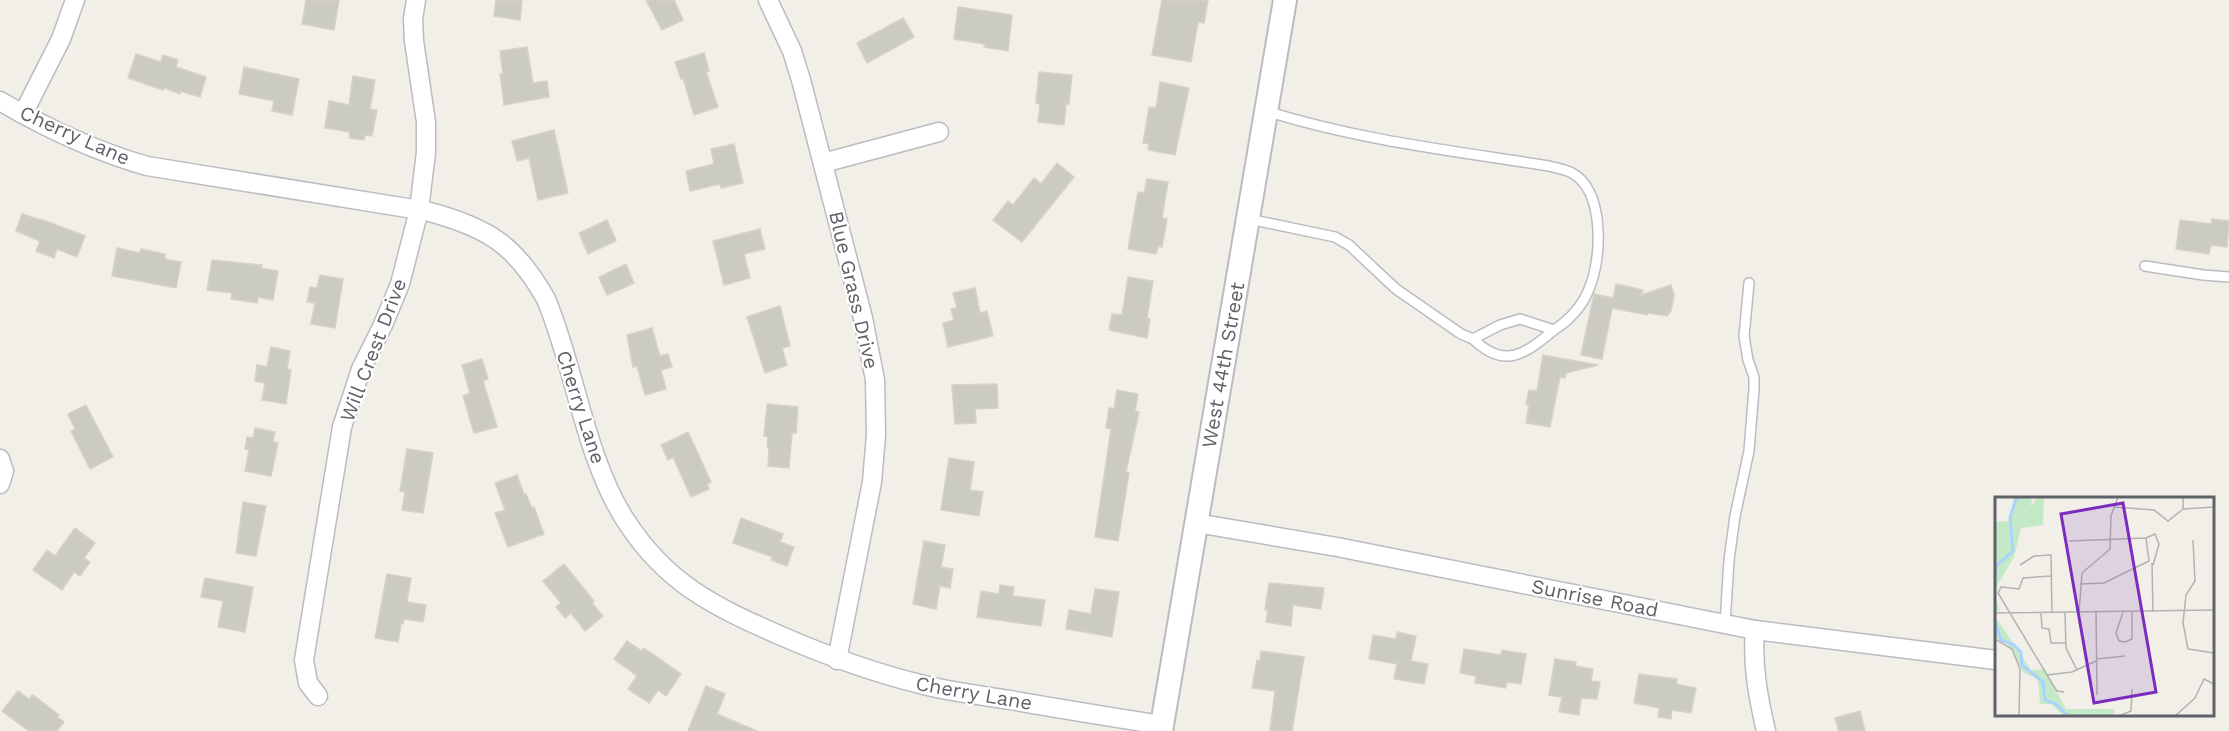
<svg xmlns="http://www.w3.org/2000/svg" width="2229" height="731" font-family="'Work Sans',sans-serif">
<style>
.building{fill:#cccbc3;stroke:#d6d2c5;stroke-width:1.5}
.lines{fill:none;stroke-linecap:round;stroke-linejoin:round}
.service-casing{stroke:#b9bcc1;stroke-width:12}
.minor-casing{stroke:#b9bcc1;stroke-width:21}
.tertiary-casing{stroke:#b9bcc1;stroke-width:26}
.service{stroke:#fff;stroke-width:9}
.minor{stroke:#fff;stroke-width:18}
.tertiary{stroke:#fff;stroke-width:22}
.labels{text-anchor:middle;stroke-width:4.5;stroke-linejoin:round;paint-order:stroke}
.street-label{font-size:20px;fill:#5e6268;stroke:#fff}
.inset-river{fill:none;stroke:#a9d3ff;stroke-width:3}
.inset-road{fill:none;stroke:#b2b3b0;stroke-width:1.5}
.view{fill:#7b2cbf;fill-opacity:0.15;stroke:#7b2cbf;stroke-width:3}
.inset-edge{fill:none;stroke:#5e6268;stroke-width:3}
</style>
<rect width="100%" height="100%" fill="#f1efe7"/>
<!-- building -->
<g class="building">
<polygon points="306,0 339,0 334,30 302,24"/>
<polygon points="496,0 522,0 520,20 494,16"/>
<polygon points="646,0 674,0 683,20 662,30"/>
<polygon points="1162,0 1208,0 1204,23 1198,22 1191,62 1152,55"/>
<polygon points="958,7 1012,15 1008,51 984,47 985,44 954,39"/>
<polygon points="903,18 914,37 867,63 857,43"/>
<polygon points="527,47 533,83 547,81 549,97 504,105 500,74 503,74 500,51"/>
<polygon points="704,53 709,71 706,72 718,107 694,115 683,78 681,79 675,62"/>
<polygon points="136,54 161,62 163,55 178,60 176,67 206,77 200,97 180,91 180,94 164,88 163,90 128,78"/>
<polygon points="244,67 299,79 292,115 272,111 274,101 239,94"/>
<polygon points="1039,72 1072,75 1069,104 1066,104 1064,125 1038,122 1040,104 1036,103"/>
<polygon points="353,76 375,80 370,109 377,110 372,136 365,135 364,140 349,138 350,132 325,128 329,101 349,105"/>
<polygon points="1160,82 1189,88 1175,155 1148,150 1149,144 1143,143 1149,107 1156,108"/>
<polygon points="554,130 568,193 538,200 529,158 517,161 512,141"/>
<polygon points="734,144 743,183 721,188 720,184 690,191 686,171 714,164 711,149"/>
<polygon points="1057,163 1074,177 1022,242 993,220 1008,201 1013,205 1034,178 1041,184"/>
<polygon points="1147,179 1168,182 1162,218 1167,219 1162,247 1158,246 1156,254 1128,249 1138,192 1144,193"/>
<polygon points="22,214 41,220 41,219 85,236 77,257 57,249 54,258 36,251 40,241 16,231"/>
<polygon points="2212,219 2229,221 2227,247 2211,245 2209,254 2176,249 2180,220 2211,224"/>
<polygon points="607,220 616,241 588,254 579,233"/>
<polygon points="760,229 765,249 744,254 750,278 724,285 713,241"/>
<polygon points="117,248 140,253 141,249 165,254 165,259 181,262 176,288 112,276"/>
<polygon points="212,260 262,265 261,268 278,271 273,300 258,297 257,303 231,299 232,293 207,290"/>
<polygon points="626,264 634,283 607,295 599,277"/>
<polygon points="320,275 343,279 335,328 311,324 315,303 307,302 310,287 317,288"/>
<polygon points="1128,277 1153,281 1147,318 1150,319 1147,338 1109,330 1112,314 1122,315"/>
<polygon points="1616,284 1643,290 1641,295 1671,285 1674,295 1671,311 1667,316 1648,313 1647,315 1612,308 1602,359 1581,355 1594,294 1613,298"/>
<polygon points="975,288 980,313 987,311 993,336 948,347 943,323 954,320 951,309 957,308 953,293"/>
<polygon points="780,306 790,346 782,348 787,365 765,373 747,317"/>
<polygon points="652,328 660,356 668,354 672,367 661,370 666,389 645,395 637,366 633,367 627,335"/>
<polygon points="271,347 290,351 287,369 291,370 286,404 262,400 265,383 255,381 257,365 267,367"/>
<polygon points="1543,355 1598,365 1566,373 1565,378 1560,377 1550,427 1526,423 1529,405 1526,404 1529,390 1537,391"/>
<polygon points="482,359 488,379 483,381 497,427 474,433 463,396 470,393 462,365"/>
<polygon points="997,384 998,408 975,409 976,423 955,424 952,385"/>
<polygon points="1117,390 1138,394 1135,411 1139,412 1126,472 1129,473 1118,541 1095,537 1111,429 1106,428 1109,408 1114,409"/>
<polygon points="767,404 798,407 796,433 792,433 789,468 768,466 769,447 767,447 768,437 764,436"/>
<polygon points="86,405 113,457 90,469 71,431 75,429 68,414"/>
<polygon points="255,428 275,432 273,442 278,443 271,476 245,471 249,450 245,449 247,437 253,438"/>
<polygon points="688,432 711,482 707,484 709,489 691,497 673,457 668,460 661,445"/>
<polygon points="407,449 433,453 423,513 402,510 405,492 400,491"/>
<polygon points="949,458 974,462 970,490 983,492 979,516 941,510"/>
<polygon points="517,475 524,494 526,494 532,508 534,507 544,534 508,547 495,513 505,510 495,483"/>
<polygon points="243,502 266,506 256,556 236,553"/>
<polygon points="741,518 783,534 780,542 794,547 787,566 771,560 773,557 733,543"/>
<polygon points="75,528 95,543 84,558 90,562 80,576 74,572 62,590 33,570 47,550 55,556"/>
<polygon points="924,541 945,545 941,567 953,569 950,588 940,586 936,609 913,604"/>
<polygon points="564,564 594,601 592,603 603,616 585,631 571,613 565,618 556,607 561,603 543,581"/>
<polygon points="387,574 411,578 407,602 426,605 423,622 404,619 403,624 401,624 398,642 375,638"/>
<polygon points="205,578 253,587 245,632 218,627 223,601 201,597"/>
<polygon points="1269,583 1324,588 1321,609 1293,605 1291,626 1266,622 1268,610 1265,610"/>
<polygon points="1000,585 1014,587 1013,596 1045,600 1041,626 977,617 981,591 999,594"/>
<polygon points="1095,589 1119,592 1112,637 1066,629 1069,610 1091,614"/>
<polygon points="1397,632 1416,636 1411,661 1428,664 1424,684 1394,679 1397,664 1369,659 1373,635 1396,639"/>
<polygon points="627,641 642,651 644,648 681,674 666,696 658,690 649,703 628,689 637,676 614,659"/>
<polygon points="1464,649 1501,655 1502,650 1526,654 1521,684 1507,682 1506,688 1475,683 1476,676 1460,673"/>
<polygon points="1261,651 1304,657 1292,731 1270,731 1275,691 1252,688 1257,660 1260,661"/>
<polygon points="1555,659 1576,662 1575,666 1593,669 1591,681 1600,682 1597,699 1581,698 1579,715 1559,712 1562,697 1549,695"/>
<polygon points="1639,674 1677,679 1676,684 1696,688 1691,713 1672,710 1671,719 1658,717 1659,708 1634,703"/>
<polygon points="706,686 725,694 717,714 757,731 688,731"/>
<polygon points="18,691 29,699 33,695 59,715 57,717 64,722 57,731 29,731 2,711"/>
<polygon points="1860,711 1865,731 1839,731 1835,718"/>
</g>
<g class="lines">
<defs>
<g id="service">
<path d="M1249,219L1335,237L1349,245L1396,289L1461,334L1473,339L1500,325L1520,319L1554,330C1571,319 1582,307 1589,289C1602,259 1605,191 1572,173C1565,169 1556,168 1549,166C1454,151 1358,140 1266,111"/>
<polyline points="2145,266 2203,275 2229,277"/>
<path d="M1473,339C1505,370 1525,354 1554,330"/>
<polyline points="1725,624 1729,560 1735,516 1749,451 1754,389 1754,377 1748,360 1744,336 1749,283"/>
</g>
<g id="minor">
<polyline points="768,0 792,51 801,80 863,318 875,380 876,435 872,482 837,660"/>
<path d="M0,101C46,128 95,151 147,166L426,211C487,227 515,244 546,299C575,368 585,458 626,521C666,583 713,606 779,635C825,655 871,672 920,684C950,692 980,695 1010,700C1061,709 1111,717 1162,725"/>
<polyline points="23,114 61,39 75,0"/>
<polyline points="823,163 939,132"/>
<polyline points="0,459 4,471 0,484"/>
<polyline points="1196,523 1337,547 1755,630 1996,660"/>
<path d="M1755,630C1752,664 1758,697 1766,731"/>
<polyline points="318,696 308,683 304,660 342,427 361,369 383,325 400,284 419,210 426,152 426,122 414,41 413,19 416,0"/>
</g>
<polyline id="tertiary" points="1161,731 1285,0"/>
</defs>
<!-- service casing -->
<use href="#service" class="service-casing"/>
<!-- minor casing -->
<use href="#minor" class="minor-casing"/>
<!-- tertiary casing -->
<use href="#tertiary" class="tertiary-casing"/>
<!-- service -->
<use href="#service" class="service"/>
<!-- minor -->
<use href="#minor" class="minor"/>
<!-- tertiary -->
<use href="#tertiary" class="tertiary"/>
</g>
<g class="labels">
<!-- street labels -->
<g class="street-label">
<text transform="translate(75 135) rotate(24)" y="7">Cherry Lane</text>
<text transform="translate(854 290) rotate(77)" y="7">Blue Grass Drive</text>
<text transform="translate(373 350) rotate(-69)" y="7">Will Crest Drive</text>
<text transform="translate(1223 365) rotate(-80)" y="7">West 44th Street</text>
<text transform="translate(581 407) rotate(72)" y="7">Cherry Lane</text>
<text transform="translate(1595 598) rotate(11)" y="7">Sunrise Road</text>
<text transform="translate(974 693) rotate(10)" y="7">Cherry Lane</text>
</g>
</g>
<!-- overview -->
<g transform="translate(1995 497)">
<rect width="219" height="219" fill="#f1efe7"/>
<path d="M19,0H37L36,10L42,0H49L48,28L26,31L19,60L3,87L0,99L5,114H0V25L14,24ZM0,119L36,173L50,172L71,212H119V219H68L57,207H45L43,183L28,175L14,148L0,140Z" fill="#c3e9c6"/>
<path class="inset-river" d="M0,81L1,69L18,54L15,20L22,0M0,124L6,143L19,148L26,155L27,168L48,185L50,203L61,207L73,219"/>
<path class="inset-road" d="M119,10L159,13L173,24L188,12V0M188,12L219,10M74,44L151,41M154,64L151,41L160,37L164,47L158,68M157,66L158,115M25,68L39,59L56,58L57,116M56,79L28,81L24,92L6,90L3,96L58,188L62,194L69,195M85,87L109,86L154,64M101,115L102,198M128,115L121,136L124,144L130,145L137,142V115M0,116L219,113M46,116L47,131L54,132L56,146H70M70,116L71,151L82,173M84,116L87,76L115,52L116,19L123,0M0,142L17,152L25,172L24,219M193,152L188,126L191,98L200,84L198,43M193,152L219,156M101,162L130,159M52,178L77,175L101,164M124,219L136,214L137,192M180,219L200,201L209,182L219,187"/>
<path class="view" d="M128,6L161,195L99,206L66,17Z"/>
<rect width="219" height="219" class="inset-edge"/>
</g>
</svg>
